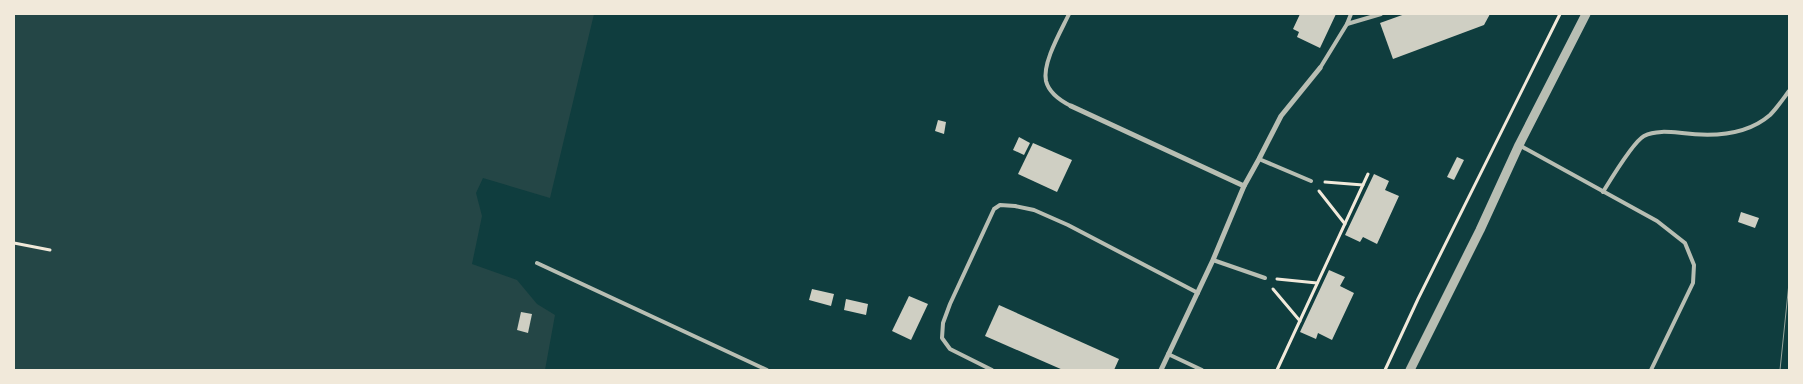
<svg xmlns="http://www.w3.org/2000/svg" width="1803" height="384" font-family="Raleway,sans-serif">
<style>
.green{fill:#244646}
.building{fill:#cfcfc3}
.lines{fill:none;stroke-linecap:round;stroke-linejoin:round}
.path{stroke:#f1e9da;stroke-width:3}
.service{stroke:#b8beb3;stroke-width:4}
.minor{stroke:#b8beb3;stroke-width:5}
.tertiary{stroke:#b8beb3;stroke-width:9}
.tram{stroke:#97a49c;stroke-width:1}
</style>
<rect width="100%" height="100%" fill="#0f3d3e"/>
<!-- green -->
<path class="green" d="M14,14H594L550,198L483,178L476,193L482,216L472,264L517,280L537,304L555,315L545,370H14Z"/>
<!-- building -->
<g class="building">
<path d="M1300,14H1336L1320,48L1297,37L1299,32L1293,29Z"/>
<path d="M1405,14H1490L1484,25L1393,59L1380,23Z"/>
<path d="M938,120L946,122L944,134L935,131Z"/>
<path d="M1019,137L1030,143L1024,155L1013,150Z"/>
<path d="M1033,143L1072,160L1057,192L1018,174Z"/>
<path d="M1457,157L1464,160L1454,180L1447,177Z"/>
<path d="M1374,174L1389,181L1385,190L1399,196L1377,244L1363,237L1360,242L1345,235Z"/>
<path d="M1741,212L1759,218L1755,228L1738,222Z"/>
<path d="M1329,270L1345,277L1340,286L1354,293L1332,340L1318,333L1316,339L1300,332Z"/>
<path d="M812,289L834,294L831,306L809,300Z"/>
<path d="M909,296L928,304L911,340L892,331Z"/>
<path d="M846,299L868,304L866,315L844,310Z"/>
<path d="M999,305L1119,359L1114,370H1063L985,336Z"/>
<path d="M521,312L532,314L528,333L517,330Z"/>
</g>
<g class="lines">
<!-- path -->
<g class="path">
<path d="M1325,182L1363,185"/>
<path d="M1319,191L1345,224"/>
<path d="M14,243L50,250"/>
<path d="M1277,279L1317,283"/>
<path d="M1273,289L1300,321"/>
<path d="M1277,370L1368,174"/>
<path d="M1385,370L1418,299L1560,14"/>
</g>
<!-- service -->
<g class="service">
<path d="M1069,14C1061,31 1042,63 1046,81C1049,93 1061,101 1071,106"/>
<path d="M1351,14L1347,24L1381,14"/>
<path d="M1320,68L1347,24"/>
<path d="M1519,145L1657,221L1685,243L1694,265L1693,283L1651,370"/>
<path d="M1259,159L1311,181"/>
<path d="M1603,192C1611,179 1633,142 1644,136C1655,130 1671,132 1682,133C1713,137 1746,136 1770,115C1777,108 1783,99 1789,91"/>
<path d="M1213,260L1265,278"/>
<path d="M537,263L767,370"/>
<path d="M1168,354L1202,370"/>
<path d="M992,370L950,349L942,338L943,323L950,304L994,209L1000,205L1015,206L1034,210L1068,225L1198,293"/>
</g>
<!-- minor -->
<g class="minor">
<path d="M1071,106L1244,186"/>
<path d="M1161,370L1213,260L1244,186L1259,159L1281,116L1320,68"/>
</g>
<!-- tertiary -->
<path class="tertiary" d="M1410,370L1480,230L1519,145L1586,14"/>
<!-- tram -->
<path class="tram" d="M1780,370L1789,283"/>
</g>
<!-- border -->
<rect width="1803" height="384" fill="none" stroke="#f1e9da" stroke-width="30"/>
</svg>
